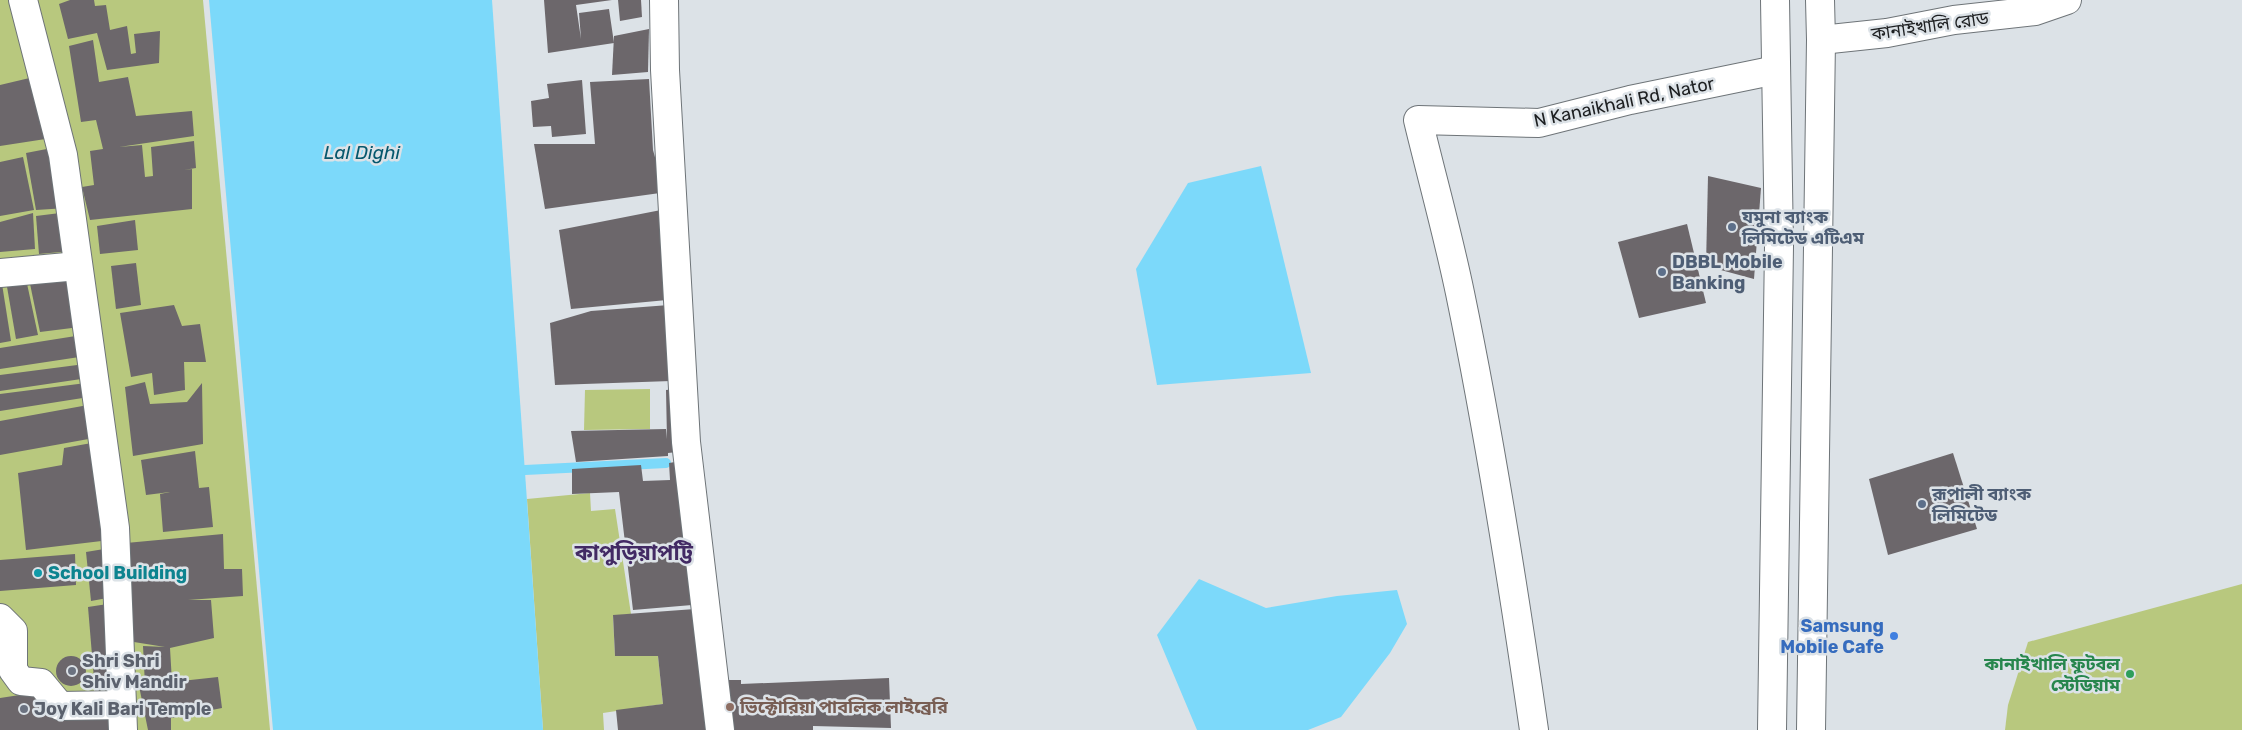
<svg xmlns="http://www.w3.org/2000/svg" width="2242" height="730" font-family="Rubik,'Noto Sans Bengali',sans-serif">
<style>
.green{fill:#b8c87e}
.water{fill:#7cd9fa}
.lines{fill:none;stroke-linecap:round;stroke-linejoin:round}
.stream{stroke:#7cd9fa;stroke-width:10}
.building{fill:#6c676b}
.minor-casing{stroke:#6e7478;stroke-width:30}
.highway-casing{stroke:#6e7478;stroke-width:30}
.minor{stroke:#fff;stroke-width:28}
.highway{stroke:#fff;stroke-width:28}
.service-dot{fill:#5c6f8a;stroke:#dce2e7;stroke-width:2}
.culture-dot{fill:#0f9aa8;stroke:#dce2e7;stroke-width:2}
.shop-dot{fill:#3f7fe0;stroke:#dce2e7;stroke-width:2}
.worship-dot{fill:#6b7280;stroke:#dce2e7;stroke-width:2}
.leisure-dot{fill:#2e9e5b;stroke:#dce2e7;stroke-width:2}
.education-dot{fill:#8d6e63;stroke:#dce2e7;stroke-width:2}
.labels{text-anchor:middle;stroke-width:5;stroke-linejoin:round;paint-order:stroke}
.street-label{font-size:18px;fill:#1d1f21;stroke:#dce2e7}
.service-label{font-size:18px;font-weight:bold;fill:#4e5e75;stroke:#dce2e7;text-anchor:start}
.culture-label{font-size:18px;font-weight:bold;fill:#0d838f;stroke:#dce2e7;text-anchor:start}
.shop-label{font-size:18px;font-weight:bold;fill:#366cbe;stroke:#dce2e7;text-anchor:end}
.worship-label{font-size:18px;font-weight:bold;fill:#5b616d;stroke:#dce2e7;text-anchor:start}
.leisure-label{font-size:18px;font-weight:bold;fill:#27864d;stroke:#dce2e7;text-anchor:end}
.education-label{font-size:18px;font-weight:bold;fill:#785e54;stroke:#dce2e7;text-anchor:start}
.water-label{font-size:19px;font-style:italic;fill:#05576d;stroke:#dce2e7}
.district-label{font-size:22px;font-weight:bold;fill:#422a64;stroke:#dce2e7}
</style>
<rect width="100%" height="100%" fill="#dce2e7"/>
<!-- green -->
<g class="green">
<path d="M0,0H203L270,730H0Z"/>
<path d="M650,389V429L584,430L585,390Z"/>
<path d="M590,493L591,511L615,509L631,614L613,616L615,656H658L663,704L603,713L604,730H543L527,499Z"/>
<path d="M2242,584V730H2005L2008,705L2028,642Z"/>
</g>
<!-- water -->
<g class="water">
<path d="M209,0H492L543,730H273Z"/>
<path d="M1261,166L1311,373L1157,385L1136,269L1188,183Z"/>
<path d="M1199,579L1266,608L1337,596L1397,590L1407,624L1390,653L1341,717L1308,730H1197L1157,635Z"/>
</g>
<g class="lines">
<!-- stream -->
<path class="stream" d="M525,470L666,463"/>
</g>
<!-- building -->
<g class="building">
<path d="M70,0H94L95,6L106,5L110,30L127,26L131,54L136,53L134,34L160,31L159,63L107,70L97,33L68,39L59,4Z"/>
<path d="M544,0H612L576,5L581,39L579,13L609,9L614,43L548,53Z"/>
<path d="M618,0H641L642,17L620,21Z"/>
<path d="M649,29L648,72L612,75L614,36Z"/>
<path d="M93,40L99,82L128,77L136,116L192,111L194,136L119,147L142,145L145,177L153,176L151,147L194,141L196,168L184,170L192,169V209L90,220L82,187L94,185L90,151L103,149L96,120L81,122L69,46Z"/>
<path d="M38,76L52,138L0,146V85Z"/>
<path d="M649,79L653,150L658,168L660,193L545,209L534,144H595L590,82Z"/>
<path d="M582,80L586,134L552,137L551,126L533,127L531,101L549,98L547,84Z"/>
<path d="M57,147L67,208L36,210L26,153Z"/>
<path d="M23,157L34,210L0,216V162Z"/>
<path d="M1708,176L1761,188L1754,279L1706,266Z"/>
<path d="M661,210L667,300L571,309L559,230Z"/>
<path d="M68,212L71,251L39,254L36,216Z"/>
<path d="M33,213L35,249L0,252V222Z"/>
<path d="M135,220L138,250L100,254L97,226Z"/>
<path d="M1687,224L1706,303L1639,318L1618,242Z"/>
<path d="M136,263L141,305L116,309L111,266Z"/>
<path d="M71,275L80,327L40,332L29,279Z"/>
<path d="M26,279L38,335L16,339L6,281Z"/>
<path d="M2,284L11,341L0,343V285Z"/>
<path d="M174,305L182,326L200,324L206,362H184L185,390L154,395L152,373L131,377L120,313Z"/>
<path d="M669,305L671,381L555,385L550,323L591,311Z"/>
<path d="M82,335L86,356L0,369V348Z"/>
<path d="M85,364L88,378L0,391V375Z"/>
<path d="M145,382L150,404L187,402L202,383L203,444L133,456L125,387Z"/>
<path d="M86,383L89,397L0,411V394Z"/>
<path d="M683,388L687,451L668,453V456L576,462L571,431L666,429L667,439L666,390Z"/>
<path d="M88,405L94,438L0,455V421Z"/>
<path d="M97,442L110,540L26,550L18,473L62,465L64,448Z"/>
<path d="M195,451L199,488L209,487L213,527L163,532L160,494L170,492L146,495L141,460Z"/>
<path d="M1953,453L1977,529L1888,555L1869,479Z"/>
<path d="M681,461L692,605L633,610L619,492L572,494V469L641,465L643,481L670,480L669,463Z"/>
<path d="M223,534L224,569H242L243,596L188,600H211L214,638L170,648L172,682L218,677L222,708L171,718V730H148L139,686L145,685L143,646L165,647L134,642L126,543Z"/>
<path d="M110,548L113,597L91,601L86,552Z"/>
<path d="M75,554L76,585L0,591V560Z"/>
<path d="M114,603L118,690L95,691L88,607Z"/>
<path d="M695,609L707,730H618L616,710L663,704L658,656H615L613,615Z"/>
<circle cx="71" cy="671" r="15"/>
<path d="M889,678L891,728L813,726V730H720L714,680H741V684Z"/>
<path d="M33,693L122,705L123,730H0V698Z"/>
</g>
<g class="lines">
<defs>
<g id="minor">
<path d="M23,0L63,155L115,528L123,730"/>
<path d="M664,0L665,70L686,442L720,730"/>
<path d="M1821,40L1887,33L1954,20L2035,11L2067,0"/>
<path d="M0,273L78,266"/>
<path d="M0,618L13,631V670L21,681L41,683L60,706L122,705"/>
<path d="M1534,730C1513,584 1490,438 1460,293C1448,235 1432,178 1418,120L1539,123L1630,100L1776,70"/>
</g>
<g id="highway">
<path d="M1772,730L1779,246L1775,0"/>
<path d="M1811,730L1821,40L1820,0"/>
</g>
</defs>
<!-- minor casing -->
<use href="#minor" class="minor-casing"/>
<!-- highway casing -->
<use href="#highway" class="highway-casing"/>
<!-- minor -->
<use href="#minor" class="minor"/>
<!-- highway -->
<use href="#highway" class="highway"/>
</g>
<!-- markers -->
<g class="service-dot">
<circle cx="1732" cy="227" r="5"/>
<circle cx="1662" cy="272" r="5"/>
<circle cx="1922" cy="504" r="5"/>
</g>
<circle class="culture-dot" cx="38" cy="573" r="5"/>
<circle class="shop-dot" cx="1894" cy="636" r="5"/>
<g class="worship-dot">
<circle cx="72" cy="671" r="5"/>
<circle cx="24" cy="709" r="5"/>
</g>
<circle class="leisure-dot" cx="2130" cy="674" r="5"/>
<circle class="education-dot" cx="730" cy="707" r="5"/>
<g class="labels">
<!-- street labels -->
<g class="street-label">
<text transform="translate(1930 26) rotate(-8)" y="6">কানাইখালি রোড</text>
<text transform="translate(1624 102) rotate(-12)" y="6">N Kanaikhali Rd, Nator</text>
</g>
<!-- service labels -->
<g class="service-label">
<text x="1742" y="223">যমুনা ব্যাংক<tspan x="1742" dy="21">লিমিটেড এটিএম</tspan></text>
<text x="1672" y="268">DBBL Mobile<tspan x="1672" dy="21">Banking</tspan></text>
<text x="1932" y="500">রূপালী ব্যাংক<tspan x="1932" dy="21">লিমিটেড</tspan></text>
</g>
<!-- culture labels -->
<g class="culture-label">
<text x="48" y="579">School Building</text>
</g>
<!-- shop labels -->
<g class="shop-label">
<text x="1884" y="632">Samsung<tspan x="1884" dy="21">Mobile Cafe</tspan></text>
</g>
<!-- worship labels -->
<g class="worship-label">
<text x="82" y="667">Shri Shri<tspan x="82" dy="21">Shiv Mandir</tspan></text>
<text x="34" y="715">Joy Kali Bari Temple</text>
</g>
<!-- leisure labels -->
<g class="leisure-label">
<text x="2120" y="670">কানাইখালি ফুটবল<tspan x="2120" dy="21">স্টেডিয়াম</tspan></text>
</g>
<!-- education labels -->
<g class="education-label">
<text x="740" y="713">ভিক্টোরিয়া পাবলিক লাইব্রেরি</text>
</g>
<!-- water labels -->
<g class="water-label">
<text x="362" y="159">Lal Dighi</text>
</g>
<!-- district labels -->
<g class="district-label">
<text x="634" y="560">কাপুড়িয়াপট্টি</text>
</g>
</g>
</svg>
